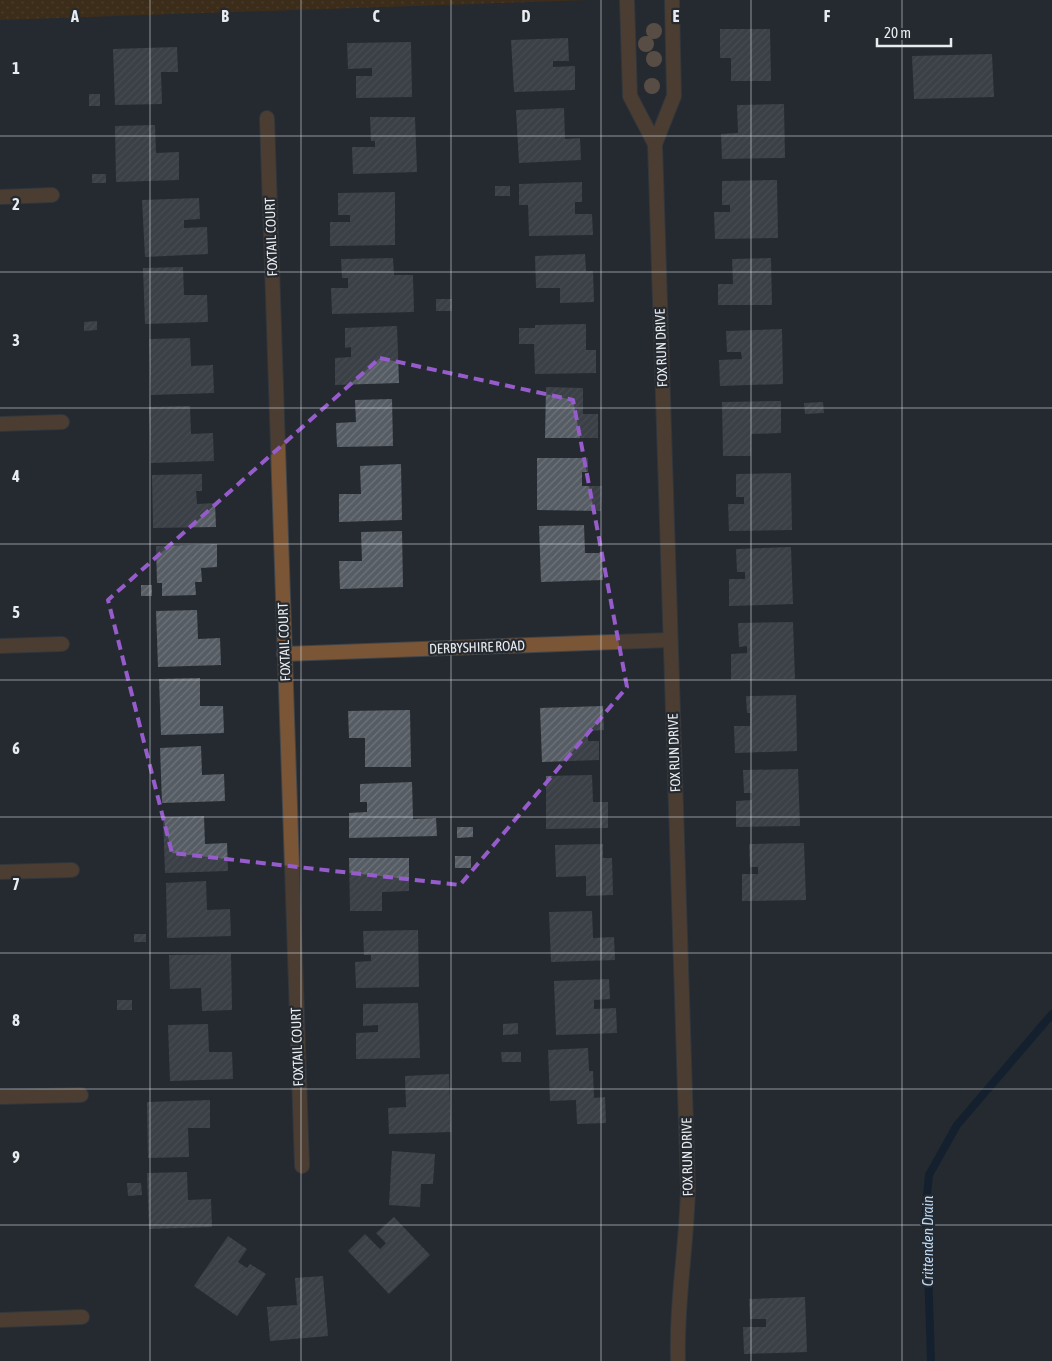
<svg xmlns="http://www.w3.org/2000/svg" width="1052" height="1361" font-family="'Asap Condensed',sans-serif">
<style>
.grass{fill:url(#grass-dots)}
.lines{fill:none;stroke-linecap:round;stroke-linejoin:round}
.stream{stroke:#00162c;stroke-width:8}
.building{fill:url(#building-hatch)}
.minor-casing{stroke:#40454b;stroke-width:16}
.minor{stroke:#7b5636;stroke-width:14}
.tree{fill:#987960}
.marked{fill:none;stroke:#965ccb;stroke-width:4;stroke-dasharray:10 6;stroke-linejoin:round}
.grid{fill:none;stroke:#e8ecf0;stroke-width:1;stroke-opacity:0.55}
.labels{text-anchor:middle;stroke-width:4.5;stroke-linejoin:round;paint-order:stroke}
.street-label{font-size:14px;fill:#e8ecf0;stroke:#252a30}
.water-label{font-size:15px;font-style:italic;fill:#bcd7f2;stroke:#252a30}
.grid-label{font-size:16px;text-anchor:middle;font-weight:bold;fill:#e8ecf0;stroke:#252a30;stroke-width:4.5;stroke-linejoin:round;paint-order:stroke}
</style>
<defs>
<pattern id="grass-dots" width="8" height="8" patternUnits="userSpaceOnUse" patternTransform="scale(1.25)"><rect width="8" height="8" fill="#5a3000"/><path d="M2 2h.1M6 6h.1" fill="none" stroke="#724e26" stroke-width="1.8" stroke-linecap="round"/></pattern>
<pattern id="building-hatch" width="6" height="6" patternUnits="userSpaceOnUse" patternTransform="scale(1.25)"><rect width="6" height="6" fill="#565c63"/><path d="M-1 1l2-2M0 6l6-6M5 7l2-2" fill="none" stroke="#6e747a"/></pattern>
</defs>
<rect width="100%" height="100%" fill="#252a30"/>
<!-- grass -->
<path class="grass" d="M0,0H589L0,20Z"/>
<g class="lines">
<!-- stream -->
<path class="stream" d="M931,1361L926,1205L929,1175L957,1125L1052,1014"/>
</g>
<!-- building -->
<g class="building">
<path d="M720,29H770L771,81H731V58H720Z"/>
<path d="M568,38L569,61H553V67L575,66V90L514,92L511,40Z"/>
<path d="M411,42L412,97L356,98V76H372V68L348,69L347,43Z"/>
<path d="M177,47L178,72H161L162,104L115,105L113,49Z"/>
<path d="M992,54L994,97L914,99L912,56Z"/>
<rect x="89" y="94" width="11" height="12"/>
<path d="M784,104L785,158L722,159L721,134L738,133L737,105Z"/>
<path d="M564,108L565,139L580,138L581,160L519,163L516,110Z"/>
<path d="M370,117H415L417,172L353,174L352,147H375V141H371Z"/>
<path d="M155,125L156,153L179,152V180L116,182L115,126Z"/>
<rect x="92" y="174" width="14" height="9"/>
<path d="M777,180L778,238L715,239L714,212H730V205H722V181Z"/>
<path d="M582,182V202H575V214H592L593,235L529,236L528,205H519V184Z"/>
<rect x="495" y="186" width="15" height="10"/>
<path d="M395,192V245L330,246V222H350V215H338V193Z"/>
<path d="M199,198L200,219L184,220V228L207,227L208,254L145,257L142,200Z"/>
<path d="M585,254L586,271H593L594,302L560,303V288H536L535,256Z"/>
<path d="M393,258L394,275H413L414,312L332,314L331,288H348V278H342L341,259Z"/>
<path d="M771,258L772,305H718V284H733L732,259Z"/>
<path d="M183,267L184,295H207L208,322L145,324L143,268Z"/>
<rect x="436" y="299" width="16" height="12"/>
<path d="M97,321V330L84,331V322Z"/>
<path d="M586,324V350H596V373L535,374L534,344H519V328H535V325Z"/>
<path d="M397,326L399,383L335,385V358L351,357V347L345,348V328Z"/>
<path d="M782,329L783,384L720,386L719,360L742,359L741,352H727L726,331Z"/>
<path d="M190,338L191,366L213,365L214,393L151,395L149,339Z"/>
<path d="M546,387L583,388V414H598V438H545Z"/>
<path d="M392,399L393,446L337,447L336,423L356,422L355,400Z"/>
<path d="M781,401V433L751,434V456H723L722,402Z"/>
<path d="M823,402L824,413L805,414L804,403Z"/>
<path d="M190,406L191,434L213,433L214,461L151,463L149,407Z"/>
<path d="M537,458H588V472H582V486H602L601,511L537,510Z"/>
<path d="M401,464L402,520L339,522V494H361L360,466Z"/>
<path d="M791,473L792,530L729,531L728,504H744V497H736V474Z"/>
<path d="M202,474V491H196L197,504L215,503L216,527L153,528L152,475Z"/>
<path d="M584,525L585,553H602L603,580L541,582L539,526Z"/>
<path d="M402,531L403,587L340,589L339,561H362L361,532Z"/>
<path d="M217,544V567L201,568L202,582H195L196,595L162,596V583H157L156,546Z"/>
<path d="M791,547L793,604L729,606V579H745V572H737L736,549Z"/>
<rect x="141" y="585" width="11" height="11"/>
<path d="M197,610L198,639L220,638L221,665L158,667L156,611Z"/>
<path d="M793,622L795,679L731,680V654L747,653V646L739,647L738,623Z"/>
<path d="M200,678V706H223L224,733L161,735L159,679Z"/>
<path d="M796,695L797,751L735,753L734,726H750V713H747L746,696Z"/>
<path d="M603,706L604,730L588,731V741H599V760L542,762L540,708Z"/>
<path d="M410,710L411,767H365V738H349L348,711Z"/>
<path d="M201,746L202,775L224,774L225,801L162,803L160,748Z"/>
<path d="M798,769L800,826L736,827V801L752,800V793H744L743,770Z"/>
<path d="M592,775L593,802H608V828L546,829V776Z"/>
<path d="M412,782L413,819L436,818L437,836L349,838V813L367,812V802H360V784Z"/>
<path d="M204,816L205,844L227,843L228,871L165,873L163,817Z"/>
<path d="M457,827H473V837L457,838Z"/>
<path d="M804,843L806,900L742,901V874H758V867H750L749,844Z"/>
<path d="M603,844V858H612L613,895L586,896V876L556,877L555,845Z"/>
<rect x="455" y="856" width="16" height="12"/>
<path d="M349,858H409V891L382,892V911H350Z"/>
<path d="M206,881L207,910L230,909L231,936L167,938L166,883Z"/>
<path d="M592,911L593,938L614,937L615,960L551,962L549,912Z"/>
<path d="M418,930L419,987L356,988L355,962L371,961V955H364L363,931Z"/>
<rect x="134" y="934" width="12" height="8"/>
<path d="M231,954L232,1010L202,1011L201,988L170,989L169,955Z"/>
<path d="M609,979L610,999L594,1000V1009L616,1008L617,1033L556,1035L554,981Z"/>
<rect x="117" y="1000" width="15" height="10"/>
<path d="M418,1003L420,1058L356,1059V1033L378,1032V1025L363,1026V1004Z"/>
<path d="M518,1023V1034L503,1035V1024Z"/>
<path d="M208,1024L209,1052H232L233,1079L170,1081L168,1025Z"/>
<path d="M588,1048L589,1071H593L594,1098L605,1097L606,1123L577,1124L576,1100L550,1101L548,1050Z"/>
<path d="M501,1052H521V1062H502Z"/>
<path d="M449,1074L451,1132L389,1134L388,1108L406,1107L405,1076Z"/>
<path d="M210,1100V1128H188L189,1157L148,1158L147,1102Z"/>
<path d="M392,1151L435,1154L433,1184H421L420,1207L389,1205Z"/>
<path d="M187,1172L188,1200L211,1199L212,1227L149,1229L147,1173Z"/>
<path d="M127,1183H141L142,1195L128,1196Z"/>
<path d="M394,1217L430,1255L389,1294L348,1251L365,1234L380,1249L386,1243L376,1233Z"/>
<path d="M228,1236L247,1249L238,1262L247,1268L250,1264L266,1274L237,1316L194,1286Z"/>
<path d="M323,1276L328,1336L270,1341L267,1307L297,1305L295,1278Z"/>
<path d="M805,1297L807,1352L744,1354L743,1327H766V1319H750L749,1299Z"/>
</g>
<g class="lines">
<defs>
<g id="minor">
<path d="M627,0L630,96L655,144"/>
<path d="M672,0L674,96L655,144L688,1187C687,1245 676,1303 678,1361"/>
<path d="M267,118L302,1166"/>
<path d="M0,197L52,195"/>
<path d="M0,424L62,422"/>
<path d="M0,646L62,644"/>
<path d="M284,654L670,640"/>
<path d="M0,872L72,870"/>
<path d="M0,1097L81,1095"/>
<path d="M0,1320L82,1317"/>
</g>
</defs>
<!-- minor casing -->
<use href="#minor" class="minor-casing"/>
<!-- minor -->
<use href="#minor" class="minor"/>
</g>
<!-- trees -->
<g class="tree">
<circle cx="654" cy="31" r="8"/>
<circle cx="646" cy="44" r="8"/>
<circle cx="654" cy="59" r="8"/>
<circle cx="652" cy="86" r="8"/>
</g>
<!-- marked area -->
<path d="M0 0H1052V1361H0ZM380,358L573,400L627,687L460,885L172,853L108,600Z" fill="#252a30" fill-opacity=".55" fill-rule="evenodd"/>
<path class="marked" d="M380,358L573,400L627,687L460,885L172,853L108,600Z"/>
<!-- grid -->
<path class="grid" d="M150,0V1361M301,0V1361M451,0V1361M601,0V1361M751,0V1361M902,0V1361M0,136H1052M0,272H1052M0,408H1052M0,544H1052M0,680H1052M0,817H1052M0,953H1052M0,1089H1052M0,1225H1052"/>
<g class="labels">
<!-- street labels -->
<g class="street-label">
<text transform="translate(271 237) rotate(-92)" y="5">FOXTAIL COURT</text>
<text transform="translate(661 348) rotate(-92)" y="5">FOX RUN DRIVE</text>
<text transform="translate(284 642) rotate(-92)" y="5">FOXTAIL COURT</text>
<text transform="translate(477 647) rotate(-2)" y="5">DERBYSHIRE ROAD</text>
<text transform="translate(674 753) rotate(-92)" y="5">FOX RUN DRIVE</text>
<text transform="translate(297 1047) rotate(-92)" y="5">FOXTAIL COURT</text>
<text transform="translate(687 1157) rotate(-91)" y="5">FOX RUN DRIVE</text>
</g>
<!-- water labels -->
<g class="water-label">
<text transform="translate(928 1241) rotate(-90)" y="5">Crittenden Drain</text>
</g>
</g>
<g class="grid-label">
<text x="75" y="22">A</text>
<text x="225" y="22">B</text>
<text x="376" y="22">C</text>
<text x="526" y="22">D</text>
<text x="676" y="22">E</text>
<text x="827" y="22">F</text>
<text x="16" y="74">1</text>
<text x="16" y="210">2</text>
<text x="16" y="346">3</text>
<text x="16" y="482">4</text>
<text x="16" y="618">5</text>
<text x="16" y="754">6</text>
<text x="16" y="890">7</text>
<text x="16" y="1026">8</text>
<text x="16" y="1163">9</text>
</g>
<!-- scale -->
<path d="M877 38v8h74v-8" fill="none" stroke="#e8ecf0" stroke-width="2.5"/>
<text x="884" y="38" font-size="15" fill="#e8ecf0" stroke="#252a30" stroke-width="4" paint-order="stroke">20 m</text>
</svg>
